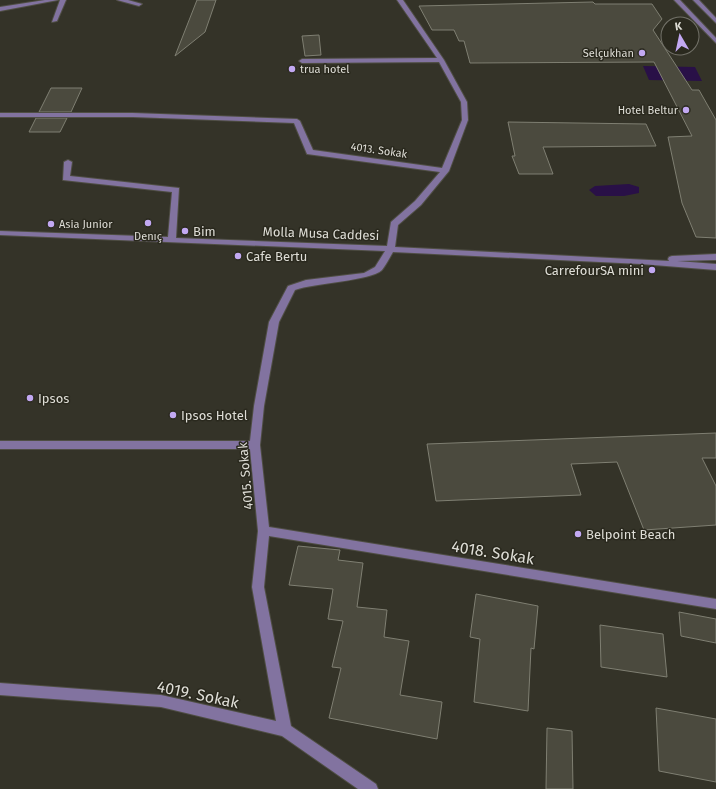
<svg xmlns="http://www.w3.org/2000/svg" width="716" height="789" font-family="'Fira Sans',sans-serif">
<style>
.water{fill:#291047}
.building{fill:#4b4a3e;stroke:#7f7f72}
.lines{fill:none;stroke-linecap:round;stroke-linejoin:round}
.minor-casing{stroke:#4f4e44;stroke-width:2}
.minor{fill:#8273a0;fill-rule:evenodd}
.poi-dot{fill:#c2a8f2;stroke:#2a291e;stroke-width:1.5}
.labels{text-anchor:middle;stroke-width:3;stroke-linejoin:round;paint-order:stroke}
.far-poi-label{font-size:11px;fill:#deddd6;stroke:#2a291e;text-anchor:end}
.far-street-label{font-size:11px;fill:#deddd6;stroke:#2a291e}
.poi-label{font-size:13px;fill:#deddd6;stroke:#2a291e;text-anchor:start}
.street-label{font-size:13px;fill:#deddd6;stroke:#2a291e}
.near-street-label{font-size:16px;fill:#deddd6;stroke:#2a291e}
</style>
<rect width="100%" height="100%" fill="#343328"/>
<!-- water -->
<g class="water">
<path d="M643,66L695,67L702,81L649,80Z"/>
<path d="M629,184L639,187V193L624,196H596L589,190L595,186Z"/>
</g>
<!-- building -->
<g class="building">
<path d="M197,0H216L205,32L175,56Z"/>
<path d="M593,2L595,4H652L662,19L653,30L692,90H699L716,120V238L696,237L682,203L668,137L692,136L654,62L470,63L464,41H459L454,30H432L419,6Z"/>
<path d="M319,35L321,55L305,56L302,36Z"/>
<path d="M51,88H82L71,112H39Z"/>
<path d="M36,118H67L60,132H29Z"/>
<path d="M508,122L646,124L656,146L543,147L553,174H519L512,156H515Z"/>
<path d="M716,433V458H702L716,486V525L644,530L617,462L571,464L581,495L436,501L427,444Z"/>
<path d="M298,546L340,550L338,560L363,563L357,607L387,610L384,637L409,641L400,695L442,702L437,739L329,718L341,668L332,667L343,621L328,619L333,589L289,585Z"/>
<path d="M476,594L538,606L534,649L531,648L528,711L474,702L480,639L470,637Z"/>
<path d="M679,612L716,619V643L681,636Z"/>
<path d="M600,625L663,634L667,677L601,667Z"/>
<path d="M656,708L716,719V782L659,771Z"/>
<path d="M547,728L572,731L573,789H546Z"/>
</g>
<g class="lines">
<defs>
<g id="minor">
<path d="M45,0H58L0,11V7Z"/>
<path d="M60,0H66L57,21L52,22Z"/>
<path d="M117,0H128L142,4L139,6Z"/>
<path d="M397,0H403L444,60L467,102L468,120L449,171L421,205L398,225L395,247L669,261L668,259L669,257L672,256L716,254V260L677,261L716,264V270L641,264L393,252C390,257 386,265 382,270C371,281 314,283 295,290L279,322L264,406L260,445L269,527L716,599V609L269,536L264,587L291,726L376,784L378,789H358L282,736L161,707L0,695V683L161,695L276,721L252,587L258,531L250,449H0V441H250L254,406L269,322L288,286L306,280L364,273L375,267L385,251L0,235V231L168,237L172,192L63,180L64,162L68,160L72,162L70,176L179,188L176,238L387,246L391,222L415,201L440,172L307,154L294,123L133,117H0V113H133L297,119L300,121L313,150L442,168L462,120L461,102L439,62L302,63L299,61L302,59L437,58Z"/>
<path d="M674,0H680L716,38V43Z"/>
<path d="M693,0H699L716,18V23Z"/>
</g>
</defs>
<!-- minor casing -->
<use href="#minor" class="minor-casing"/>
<!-- minor -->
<use href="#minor" class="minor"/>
</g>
<!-- markers -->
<g class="poi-dot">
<circle cx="642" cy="53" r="4"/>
<circle cx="292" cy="69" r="4"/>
<circle cx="686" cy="110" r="4"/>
<circle cx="148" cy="223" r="4"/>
<circle cx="51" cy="224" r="4"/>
<circle cx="185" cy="231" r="4"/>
<circle cx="238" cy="256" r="4"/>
<circle cx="652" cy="270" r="4"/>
<circle cx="30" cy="398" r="4"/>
<circle cx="173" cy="415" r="4"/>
<circle cx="578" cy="534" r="4"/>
</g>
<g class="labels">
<!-- far-poi labels -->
<g class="far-poi-label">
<text x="634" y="57">Selçukhan</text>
<text x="300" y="73" text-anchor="start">trua hotel</text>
<text x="678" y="114">Hotel Beltur</text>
<text x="59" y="228" text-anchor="start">Asia Junior</text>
<text x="148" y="240" text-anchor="middle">Denıç</text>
</g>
<!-- far-street labels -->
<g class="far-street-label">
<text transform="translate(379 150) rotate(8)" y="4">4013. Sokak</text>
</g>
<!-- poi labels -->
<g class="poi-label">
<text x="193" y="236">Bim</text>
<text x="246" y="261">Cafe Bertu</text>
<text x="644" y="275" text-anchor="end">CarrefourSA mini</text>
<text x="38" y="403">Ipsos</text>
<text x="181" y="420">Ipsos Hotel</text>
<text x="586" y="539">Belpoint Beach</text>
</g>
<!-- street labels -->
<g class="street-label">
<text transform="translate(321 233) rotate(2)" y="5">Molla Musa Caddesi</text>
<text transform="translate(245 476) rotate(-95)" y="5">4015. Sokak</text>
</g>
<!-- near-street labels -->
<g class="near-street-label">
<text transform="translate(493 552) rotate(9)" y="6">4018. Sokak</text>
<text transform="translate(198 694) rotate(12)" y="6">4019. Sokak</text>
</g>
</g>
<!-- north arrow -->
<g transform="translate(680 36) rotate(351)"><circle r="19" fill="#2a291e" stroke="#727168"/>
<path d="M0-3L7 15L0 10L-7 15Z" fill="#c2a8f2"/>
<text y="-6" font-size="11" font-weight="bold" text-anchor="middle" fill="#deddd6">K</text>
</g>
</svg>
